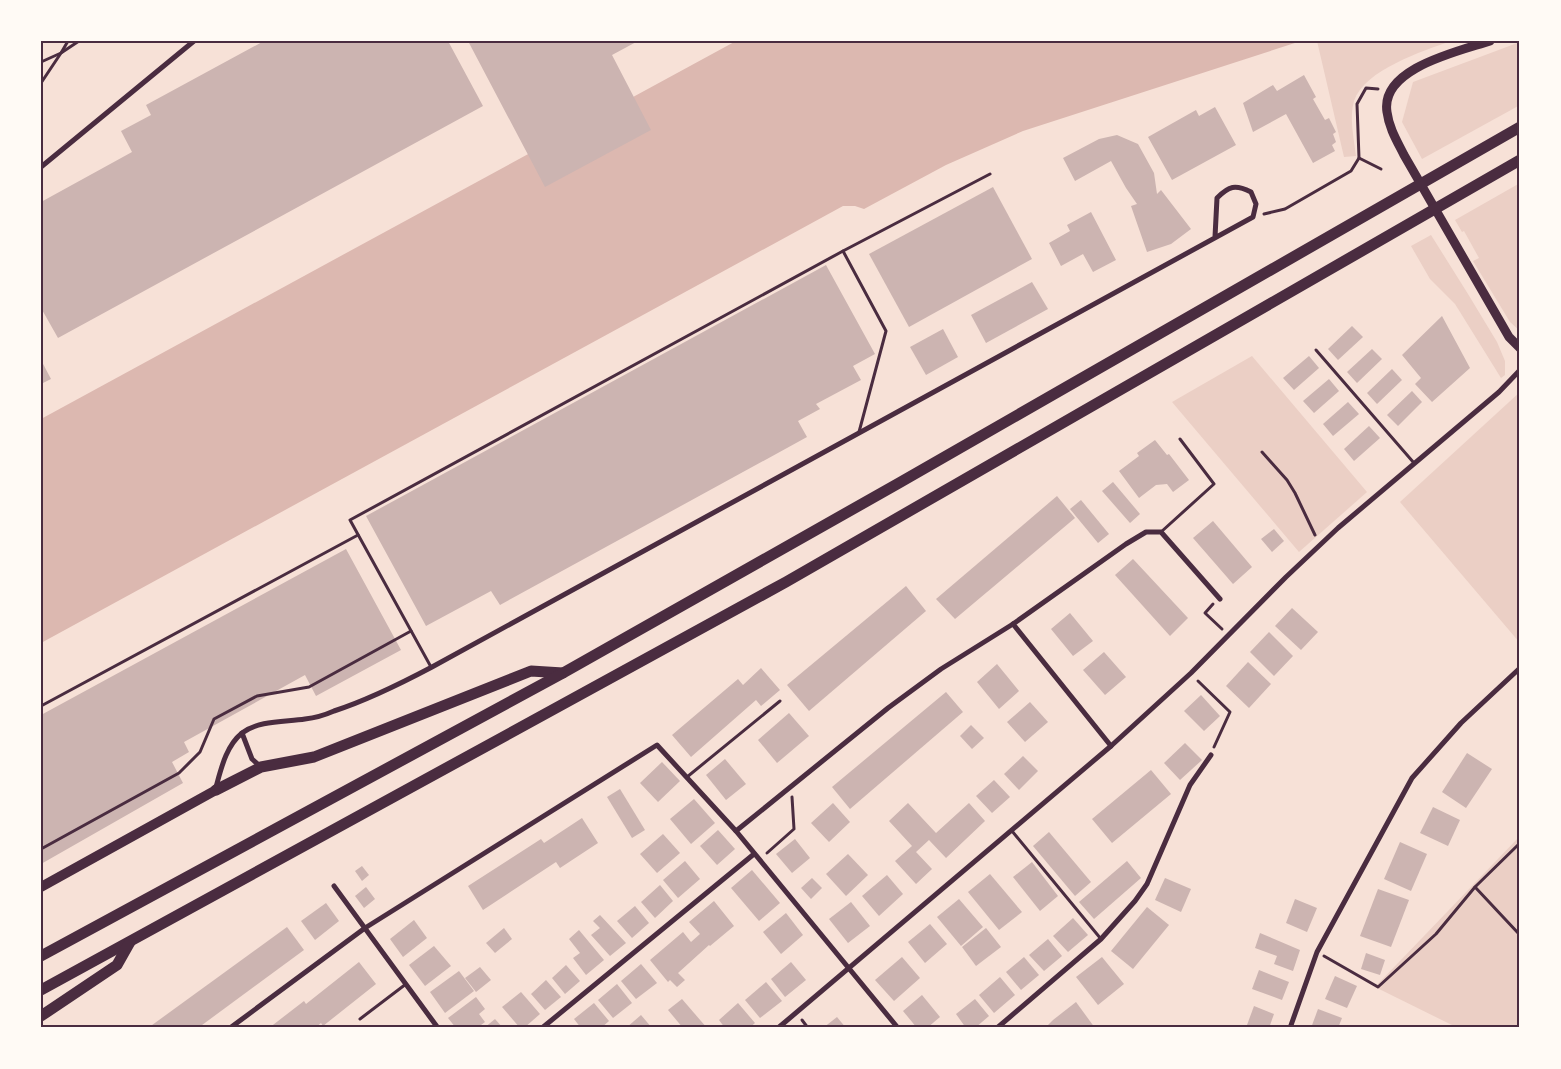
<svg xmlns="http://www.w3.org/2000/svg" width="1561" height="1069" font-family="'IBM Plex Serif',serif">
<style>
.green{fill:#ebcfc5}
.water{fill:#dcb8b0}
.building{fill:#ccb4b1}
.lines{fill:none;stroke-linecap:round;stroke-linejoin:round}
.path{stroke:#4a2c40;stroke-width:3}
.service{stroke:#4a2c40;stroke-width:3}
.minor{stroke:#4a2c40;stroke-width:5}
.tertiary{stroke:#4a2c40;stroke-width:9}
.secondary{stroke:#4a2c40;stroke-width:10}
.trunk{stroke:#4a2c40;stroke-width:11}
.neatline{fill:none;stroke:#4a2c40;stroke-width:2}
</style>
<rect width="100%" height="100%" fill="#f7e1d7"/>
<!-- green -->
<g class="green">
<path d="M1317,41H1451C1423,51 1364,70 1354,101C1349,117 1354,139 1356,156L1344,157Z"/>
<path d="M1520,42V105L1422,159L1402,122L1413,82Z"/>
<path d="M1520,183V331L1510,322L1473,261L1479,258L1464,231L1462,232L1455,220Z"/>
<path d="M1431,235L1468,294L1497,342L1505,361V375L1501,378L1460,312L1455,304L1430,279L1411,246Z"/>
<path d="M1252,356L1367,492L1299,552L1172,402Z"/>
<path d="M1520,392V643L1400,502Z"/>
<path d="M1520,836V1028H1458L1375,987Z"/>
</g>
<!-- water -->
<path class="water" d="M736,41H1301L1023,131L946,165L864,209L855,206H843L41,643V419Z"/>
<!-- building -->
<g class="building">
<path d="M264,41H448L483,106L58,338L41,308V202L132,152L121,131L151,115L146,105Z"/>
<path d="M468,41H638L612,55L651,130L545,187Z"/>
<path d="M1304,75L1316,97L1313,99L1325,120L1329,118L1336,132L1333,134L1336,142L1332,145L1335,151L1313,163L1286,114L1253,132L1243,103L1273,85L1277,91Z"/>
<path d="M1215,107L1236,145L1172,180L1148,137L1196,110L1199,116Z"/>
<path d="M1117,135L1138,144L1154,173L1157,194L1161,190L1191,229L1171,244L1147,252L1131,206L1137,204L1126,188L1111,161L1075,181L1063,158L1099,139Z"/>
<path d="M993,187L1032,259L909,327L869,254Z"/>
<path d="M1091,212L1116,260L1093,272L1083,254L1061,266L1049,243L1070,231L1067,225Z"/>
<path d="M826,265L875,354L853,366L861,380L816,404L820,409L798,421L807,437L500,605L491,591L426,626L366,516Z"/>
<path d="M1032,282L1048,309L986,343L971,315Z"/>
<path d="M1442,316L1470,368L1432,402L1415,384L1421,378L1402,355Z"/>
<path d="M1352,326L1363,337L1338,360L1328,349Z"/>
<path d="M943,329L958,357L926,375L910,347Z"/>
<path d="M1372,349L1382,359L1357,383L1347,372Z"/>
<path d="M1309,356L1319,368L1294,390L1283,378Z"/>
<path d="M41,360L51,379L41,384Z"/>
<path d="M1392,369L1402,380L1377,404L1367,393Z"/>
<path d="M1329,379L1339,391L1314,413L1303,401Z"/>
<path d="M1412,391L1422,402L1398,426L1387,415Z"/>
<path d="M1348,402L1359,414L1333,436L1323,424Z"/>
<path d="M1369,426L1380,438L1354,461L1344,449Z"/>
<path d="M1155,440L1167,455L1169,454L1189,480L1173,492L1167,484L1156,485L1139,498L1119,471L1139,456L1137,453Z"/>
<path d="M1113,482L1140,514L1130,523L1102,491Z"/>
<path d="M1057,496L1075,518L955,619L936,599Z"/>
<path d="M1081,500L1109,534L1098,543L1070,509Z"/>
<path d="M1213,521L1252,567L1233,584L1193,538Z"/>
<path d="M1274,529L1284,541L1272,552L1261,539Z"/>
<path d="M346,549L401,650L316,696L305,675L184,742L189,752L172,762L183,783L41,864V715Z"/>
<path d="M1133,559L1188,618L1170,636L1115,575Z"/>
<path d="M906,586L926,611L809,711L787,685Z"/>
<path d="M1292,608L1318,632L1301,650L1275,626Z"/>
<path d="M1070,613L1093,641L1073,656L1051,629Z"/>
<path d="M1269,632L1293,656L1274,676L1250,652Z"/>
<path d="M1104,652L1126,677L1105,695L1083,670Z"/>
<path d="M1248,662L1271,684L1249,708L1226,686Z"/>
<path d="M997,664L1019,691L999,709L977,682Z"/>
<path d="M761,668L780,690L761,706L756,700L691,757L672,735L738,679L743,685Z"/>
<path d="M946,692L963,712L850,809L832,787Z"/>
<path d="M1201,695L1220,716L1204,731L1184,711Z"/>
<path d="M1030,702L1048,722L1025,742L1007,722Z"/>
<path d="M789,713L809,736L777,763L758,740Z"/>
<path d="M971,725L984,738L972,749L960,736Z"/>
<path d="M1185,743L1202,760L1180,780L1164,763Z"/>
<path d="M1467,753L1492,769L1466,808L1442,792Z"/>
<path d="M1023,756L1038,771L1019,790L1004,774Z"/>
<path d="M725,759L746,784L726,800L706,775Z"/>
<path d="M662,762L680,781L658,802L640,783Z"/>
<path d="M1151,770L1171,794L1112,843L1092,819Z"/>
<path d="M994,780L1010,797L992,813L976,796Z"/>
<path d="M620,789L645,830L632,838L607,797Z"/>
<path d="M694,799L715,823L691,844L670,819Z"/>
<path d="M833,803L850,822L829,842L811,823Z"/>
<path d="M908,803L936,833L969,803L985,821L946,858L929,840L916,852L932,869L916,884L895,861L912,846L889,821Z"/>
<path d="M1433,807L1460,820L1448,846L1420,833Z"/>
<path d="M582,818L598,843L560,868L556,862L483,910L468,886L541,839L544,843Z"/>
<path d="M718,830L735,849L717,865L700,846Z"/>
<path d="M1049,832L1091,882L1075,896L1033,846Z"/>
<path d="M663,834L680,853L657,873L640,854Z"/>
<path d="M795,839L810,858L792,873L776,854Z"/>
<path d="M1400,842L1427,854L1411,891L1384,879Z"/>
<path d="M848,854L868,875L846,896L826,874Z"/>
<path d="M685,861L700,879L678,898L663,880Z"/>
<path d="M1127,861L1141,878L1094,919L1079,902Z"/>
<path d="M1032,862L1058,896L1040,911L1013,877Z"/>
<path d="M362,866L369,875L362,881L355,871Z"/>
<path d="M752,870L780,903L759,921L731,888Z"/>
<path d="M990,874L1022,912L999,930L968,892Z"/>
<path d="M887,875L903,894L879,916L862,896Z"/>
<path d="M812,878L822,888L811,899L801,888Z"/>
<path d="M1165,878L1191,889L1181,912L1155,900Z"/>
<path d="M660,885L673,901L655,918L641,902Z"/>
<path d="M366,887L375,899L364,908L355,896Z"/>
<path d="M1378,889L1409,900L1391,947L1360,936Z"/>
<path d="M959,899L983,927L961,946L937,917Z"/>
<path d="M1295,899L1317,908L1307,932L1286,923Z"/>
<path d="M714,901L734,926L710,946L709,945L678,973L685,980L677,987L670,980L668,982L650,960L683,932L691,942L700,934L689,922Z"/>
<path d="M851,902L870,926L848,943L829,919Z"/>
<path d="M326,903L339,921L315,940L301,921Z"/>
<path d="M635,906L649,923L632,938L617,921Z"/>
<path d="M1147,907L1169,925L1133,969L1111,951Z"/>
<path d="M786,913L803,935L781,954L763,932Z"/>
<path d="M600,915L626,943L610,956L591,935L600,928L593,921Z"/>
<path d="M1073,918L1088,935L1068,952L1053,936Z"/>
<path d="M414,920L427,938L403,957L390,939Z"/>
<path d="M930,924L947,944L925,963L908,942Z"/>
<path d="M287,927L304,950L198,1028H148Z"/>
<path d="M504,928L512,939L495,953L486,943Z"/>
<path d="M986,928L1001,947L976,966L962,947Z"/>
<path d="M579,930L604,960L586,975L573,958L580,953L569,939Z"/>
<path d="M1260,933L1300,950L1293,971L1274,964L1277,956L1255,948Z"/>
<path d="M1048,939L1062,956L1044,971L1029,955Z"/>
<path d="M434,946L451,966L425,986L409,965Z"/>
<path d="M1366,953L1385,960L1380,975L1361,969Z"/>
<path d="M902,957L920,978L894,1001L875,980Z"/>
<path d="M1024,957L1039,975L1021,990L1006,972Z"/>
<path d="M1102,957L1124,984L1098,1005L1076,977Z"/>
<path d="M359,962L376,984L323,1026L321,1023L315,1028H269L304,1001L306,1004Z"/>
<path d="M791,962L806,980L785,997L771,979Z"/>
<path d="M641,964L657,983L636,999L621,981Z"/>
<path d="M566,965L580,981L565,994L552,978Z"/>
<path d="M480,967L491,980L476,992L465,978Z"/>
<path d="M1259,970L1289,982L1282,1000L1252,989Z"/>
<path d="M459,971L474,991L445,1013L430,992Z"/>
<path d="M1335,976L1357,986L1347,1008L1325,999Z"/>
<path d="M1000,977L1015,995L994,1013L979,995Z"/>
<path d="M546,980L561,997L545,1010L531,994Z"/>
<path d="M766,982L782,1001L760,1018L745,1000Z"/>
<path d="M617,984L632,1003L613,1018L598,1000Z"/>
<path d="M521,992L540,1014L524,1028H520L502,1007Z"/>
<path d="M922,995L940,1017L927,1028H917L903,1011Z"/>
<path d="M476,997L485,1009L479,1014L485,1022L477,1028H456L448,1018Z"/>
<path d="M682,999L707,1028H683L668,1010Z"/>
<path d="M975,999L989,1016L975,1028H966L956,1014Z"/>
<path d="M1076,1002L1095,1028H1045L1053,1020Z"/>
<path d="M594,1003L609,1021L601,1028H581L574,1019Z"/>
<path d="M738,1003L755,1023L749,1028H725L719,1020Z"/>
<path d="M1254,1006L1274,1014L1269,1028H1256L1247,1025Z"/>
<path d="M1318,1009L1342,1018L1338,1028H1311Z"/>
<path d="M641,1015L652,1028H626Z"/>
<path d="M837,1017L846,1028H823Z"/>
<path d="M495,1019L503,1028H484Z"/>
</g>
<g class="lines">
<!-- path -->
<g class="path">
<path d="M1359,158L1381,169"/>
<path d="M1264,214L1285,209L1351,171L1359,158L1357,104L1366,88L1378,89"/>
<path d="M1262,452L1287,480L1295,493L1315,535"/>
<path d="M1213,604L1205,613L1222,629"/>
<path d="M1198,681L1230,712L1214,747"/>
<path d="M767,853L794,829L792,797"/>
<path d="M1475,887L1519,934"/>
<path d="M1324,956L1378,987L1436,934L1475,887L1520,843"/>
<path d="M802,1020L808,1028"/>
</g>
<!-- service -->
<g class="service">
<path d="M41,62L61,53L68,41"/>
<path d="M41,83L61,53L79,41"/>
<path d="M843,251L886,331L859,432"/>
<path d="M1316,350L1414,463"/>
<path d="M1161,532L1214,484L1180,439"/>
<path d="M431,667L350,520L843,251L990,174"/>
<path d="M41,706L358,535"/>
<path d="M687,777L780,701"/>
<path d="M1012,831L1101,939"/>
<path d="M41,849L179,773L200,752L214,719L257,696L309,687L411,631"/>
<path d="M360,1019L406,984"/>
</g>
<!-- minor -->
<g class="minor">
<path d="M41,167L194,41"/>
<path d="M1013,624L1111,746"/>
<path d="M242,733L252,759L261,767"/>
<path d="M216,787C221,769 226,746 242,733C259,720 285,722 305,719C314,718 325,715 334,711C368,700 400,684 432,667L1253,217L1256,204L1251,192C1235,184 1229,186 1217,198L1215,237"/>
<path d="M736,831L888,708L941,669L1013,624L1126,544L1146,532H1161L1220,599"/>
<path d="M334,886L438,1028"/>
<path d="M230,1028L365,928L657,745L736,831L898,1028"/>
<path d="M542,1028L754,854"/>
<path d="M778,1028L1111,746L1191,673L1286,577L1338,528L1499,392L1520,370"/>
<path d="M997,1028L1101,939L1135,901L1147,884L1190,785L1211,755"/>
<path d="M1290,1028L1317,952L1412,778L1461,723L1520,668"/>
</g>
<!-- tertiary -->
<path class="tertiary" d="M1490,41C1460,51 1380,68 1387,112C1389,128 1397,141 1404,155L1509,337L1520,348"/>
<!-- secondary -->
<path class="secondary" d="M41,887L216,790"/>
<!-- trunk -->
<g class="trunk">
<path d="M216,790L261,767L314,757L531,671L563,673"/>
<path d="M41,956L563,673L899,483L1520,127"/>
<path d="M41,990L786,582L1520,160"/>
<path d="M41,1016L117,965L130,942"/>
</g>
</g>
<!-- border -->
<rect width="1561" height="1069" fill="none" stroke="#fffaf5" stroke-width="85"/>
<rect x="42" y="42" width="1476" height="984" class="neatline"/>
</svg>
